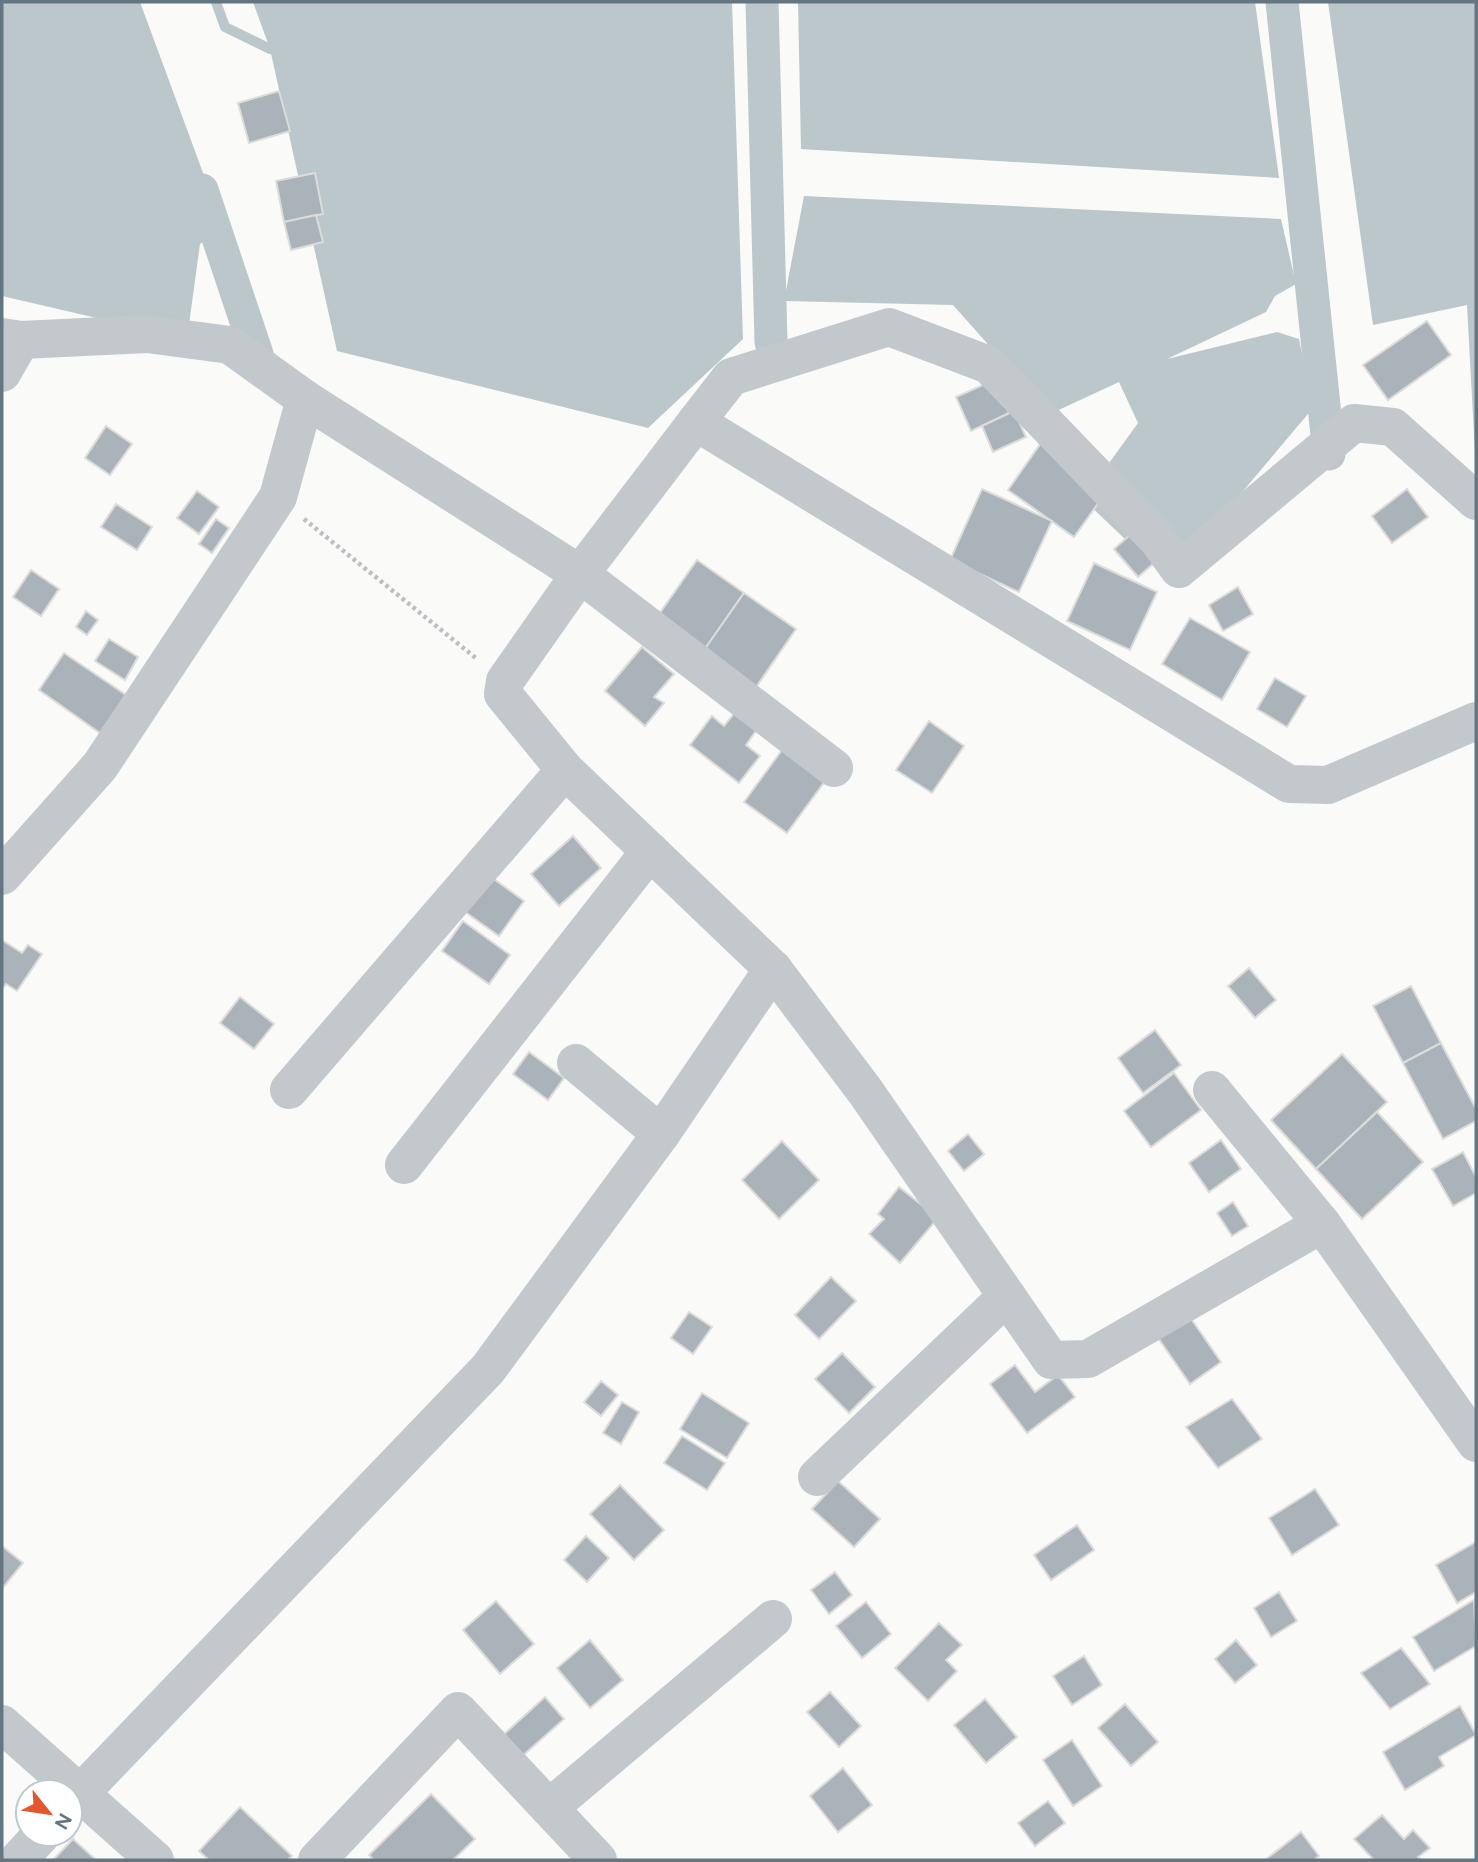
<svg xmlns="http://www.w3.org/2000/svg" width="1478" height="1862" font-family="Figtree,sans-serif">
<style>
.water{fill:#bbc7cb}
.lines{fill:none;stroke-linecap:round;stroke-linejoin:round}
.stream{stroke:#bbc7cb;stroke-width:10}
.canal{stroke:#bbc7cb;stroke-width:33}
.building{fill:#aab3b9;stroke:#dcdcda;stroke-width:2}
.path{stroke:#bbbfc2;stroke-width:4.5;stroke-dasharray:3.5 3.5;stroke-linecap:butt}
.street{stroke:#c3c8cc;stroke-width:38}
</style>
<rect width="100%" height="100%" fill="#fafaf8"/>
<!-- water -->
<g class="water">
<path d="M2,2H140L223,227L200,244L187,339L2,296Z"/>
<path d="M253,2H732L743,339L648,428L337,351L270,49Z"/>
<path d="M798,2H1255L1279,178L801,149Z"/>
<path d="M1328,2H1476V472L1467,305L1373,325Z"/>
<path d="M804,196L1281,219L1296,284L1275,296L1266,312L1167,359L1277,332L1299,339L1313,408L1168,580L1083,499L1138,423L1119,382L1050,414L953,305L784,301Z"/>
</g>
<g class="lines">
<!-- stream -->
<path class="stream" d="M216,2L225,27L270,49"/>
<!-- canal -->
<g class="canal">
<path d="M762,2L771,342"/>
<path d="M1282,2L1329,454"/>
<path d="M202,190L257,354"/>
</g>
</g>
<!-- building -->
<g class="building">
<path d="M279,91L290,131L249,143L238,103Z"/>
<path d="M315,173L323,214L284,222L276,181Z"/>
<path d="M316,215L323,242L291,250L284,222Z"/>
<path d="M1427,321L1451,355L1388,400L1363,365Z"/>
<path d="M994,380L1009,413L971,431L956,397Z"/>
<path d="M1014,411L1026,437L993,452L982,426Z"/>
<path d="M106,426L132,444L110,475L85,458Z"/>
<path d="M1041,443L1107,491L1074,537L1008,490Z"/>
<path d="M982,489L1052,521L1019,592L950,560Z"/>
<path d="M1407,489L1428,517L1392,543L1372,516Z"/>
<path d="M197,491L219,507L199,534L177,518Z"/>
<path d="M116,504L152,527L137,550L101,527Z"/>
<path d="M216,519L229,528L212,553L199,544Z"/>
<path d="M1137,529L1161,557L1138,577L1114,549Z"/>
<path d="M697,560L744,593L702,653L655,620Z"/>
<path d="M1094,563L1157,592L1130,650L1067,621Z"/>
<path d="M31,570L59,589L41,616L13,597Z"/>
<path d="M1238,587L1253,614L1223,631L1209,605Z"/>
<path d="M744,593L796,629L754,690L702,653Z"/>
<path d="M86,611L98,620L87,635L76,627Z"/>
<path d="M1190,618L1250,652L1222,700L1162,664Z"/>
<path d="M109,639L138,657L125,680L95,661Z"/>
<path d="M642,647L674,674L654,697L664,703L645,726L605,691Z"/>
<path d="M64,653L126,695L100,733L39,690Z"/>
<path d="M1275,678L1306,696L1287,727L1257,709Z"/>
<path d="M736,711L758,728L746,745L760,756L739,783L690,745L712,716L724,726Z"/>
<path d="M929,721L964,746L932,793L896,770Z"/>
<path d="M782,750L825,781L787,833L744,802Z"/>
<path d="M573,836L601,868L559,906L531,874Z"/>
<path d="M487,874L524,901L499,936L461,909Z"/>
<path d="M463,921L510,955L489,984L442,951Z"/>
<path d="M2,940L22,953L28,945L42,954L17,991L6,984L2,989Z"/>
<path d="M1249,968L1276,1000L1255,1018L1228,986Z"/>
<path d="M1411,986L1441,1043L1403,1063L1373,1006Z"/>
<path d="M240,997L274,1024L254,1049L220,1023Z"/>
<path d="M1155,1030L1181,1065L1143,1093L1118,1058Z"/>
<path d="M1441,1043L1476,1109V1121L1443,1139L1403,1063Z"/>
<path d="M529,1052L564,1078L548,1100L513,1074Z"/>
<path d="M1342,1054L1387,1102L1316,1169L1271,1120Z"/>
<path d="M1174,1073L1201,1110L1151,1147L1124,1111Z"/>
<path d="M1377,1112L1423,1162L1362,1219L1316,1169Z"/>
<path d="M968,1134L984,1154L964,1171L948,1151Z"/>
<path d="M1221,1140L1241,1169L1209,1192L1189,1163Z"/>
<path d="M782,1141L819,1180L779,1219L742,1180Z"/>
<path d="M1463,1152L1476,1177V1193L1453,1206L1432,1169Z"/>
<path d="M899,1187L938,1218L900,1263L869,1234L884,1219L878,1214Z"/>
<path d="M1233,1202L1248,1226L1232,1236L1217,1213Z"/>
<path d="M831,1277L856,1301L819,1339L795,1315Z"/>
<path d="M1185,1310L1221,1362L1190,1384L1154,1332Z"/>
<path d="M689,1312L712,1327L693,1354L671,1338Z"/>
<path d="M842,1353L875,1387L849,1413L815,1379Z"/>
<path d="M1015,1365L1035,1392L1058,1375L1075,1397L1027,1433L990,1384Z"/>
<path d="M601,1381L618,1395L601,1416L584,1402Z"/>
<path d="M702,1393L749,1423L727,1458L680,1429Z"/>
<path d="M1232,1399L1262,1439L1218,1468L1186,1427Z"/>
<path d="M622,1402L639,1412L621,1444L603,1433Z"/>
<path d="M682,1436L725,1463L707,1490L664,1463Z"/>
<path d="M838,1481L880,1519L854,1547L812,1509Z"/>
<path d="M620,1485L664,1530L634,1560L590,1514Z"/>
<path d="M1315,1489L1339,1525L1292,1555L1269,1518Z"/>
<path d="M1077,1525L1094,1550L1051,1580L1034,1555Z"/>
<path d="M586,1536L609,1558L587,1582L564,1560Z"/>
<path d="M1476,1542V1592L1457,1603L1436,1565Z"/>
<path d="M2,1546L23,1563L2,1589Z"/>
<path d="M835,1572L852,1595L829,1614L811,1590Z"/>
<path d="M1279,1592L1297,1621L1271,1637L1254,1608Z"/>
<path d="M1474,1600L1476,1646L1434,1671L1413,1637Z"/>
<path d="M496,1601L534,1644L500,1674L463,1630Z"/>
<path d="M866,1602L891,1634L862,1658L836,1626Z"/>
<path d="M939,1623L962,1645L946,1660L957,1671L928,1701L895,1668Z"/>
<path d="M590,1640L623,1680L590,1708L557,1668Z"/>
<path d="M1236,1640L1257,1665L1235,1683L1215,1659Z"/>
<path d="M1401,1648L1430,1684L1390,1709L1361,1673Z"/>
<path d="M1084,1656L1102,1685L1072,1705L1053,1676Z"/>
<path d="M830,1692L861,1726L839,1747L807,1712Z"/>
<path d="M545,1697L564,1719L520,1758L501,1737Z"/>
<path d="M985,1699L1017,1737L986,1763L954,1725Z"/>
<path d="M1125,1704L1158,1742L1131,1766L1098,1728Z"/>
<path d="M1460,1706L1476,1735L1439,1757L1444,1766L1405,1790L1383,1752Z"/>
<path d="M1072,1740L1102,1786L1073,1806L1043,1760Z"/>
<path d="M843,1768L872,1805L838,1832L810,1796Z"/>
<path d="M431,1794L475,1839L453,1860H374L369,1855Z"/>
<path d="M1048,1801L1065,1823L1035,1846L1018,1823Z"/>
<path d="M240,1807L292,1856L287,1860H209L199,1851Z"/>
<path d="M1382,1815L1404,1839L1413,1830L1430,1848L1418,1857L1421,1860H1374L1354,1839Z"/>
<path d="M1301,1832L1319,1856L1314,1860H1265Z"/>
<path d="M73,1839L96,1860H53Z"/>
</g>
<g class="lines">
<!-- path -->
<path class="path" d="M304,519L477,659"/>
<!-- street -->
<g class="street">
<path d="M2,337L21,340L147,334L230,345L305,399L580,574L834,768"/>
<path d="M2,373L21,340"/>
<path d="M696,422L731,377L889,327L989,365L1158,540L1179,569L1354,423L1393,427L1476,501"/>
<path d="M2,876L100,766L278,497L305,399"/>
<path d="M576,1063L661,1134"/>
<path d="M289,1090L565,770"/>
<path d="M1212,1090L1322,1224L1476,1443"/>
<path d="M404,1165L650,851"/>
<path d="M1322,1224L1088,1359L1051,1360L865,1091L773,969L565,770L503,694L505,681L580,574L696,422L1289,784L1328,785L1476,721"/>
<path d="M817,1477L1007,1296"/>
<path d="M2,1724L155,1860"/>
<path d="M70,1804L488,1369L661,1134L773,969"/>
<path d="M549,1808L773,1619"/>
<path d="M18,1860L42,1834"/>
<path d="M317,1860L458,1711L598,1860"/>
</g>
</g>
<!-- border -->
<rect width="1478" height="1862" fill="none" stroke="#657683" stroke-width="7"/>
<!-- north arrow -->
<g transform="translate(49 1813) rotate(120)"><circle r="33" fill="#ffffff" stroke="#c1c8cd" stroke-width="2"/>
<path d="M0-5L12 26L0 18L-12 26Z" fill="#e4572e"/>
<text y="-10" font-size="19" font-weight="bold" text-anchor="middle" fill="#657683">N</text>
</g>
</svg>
